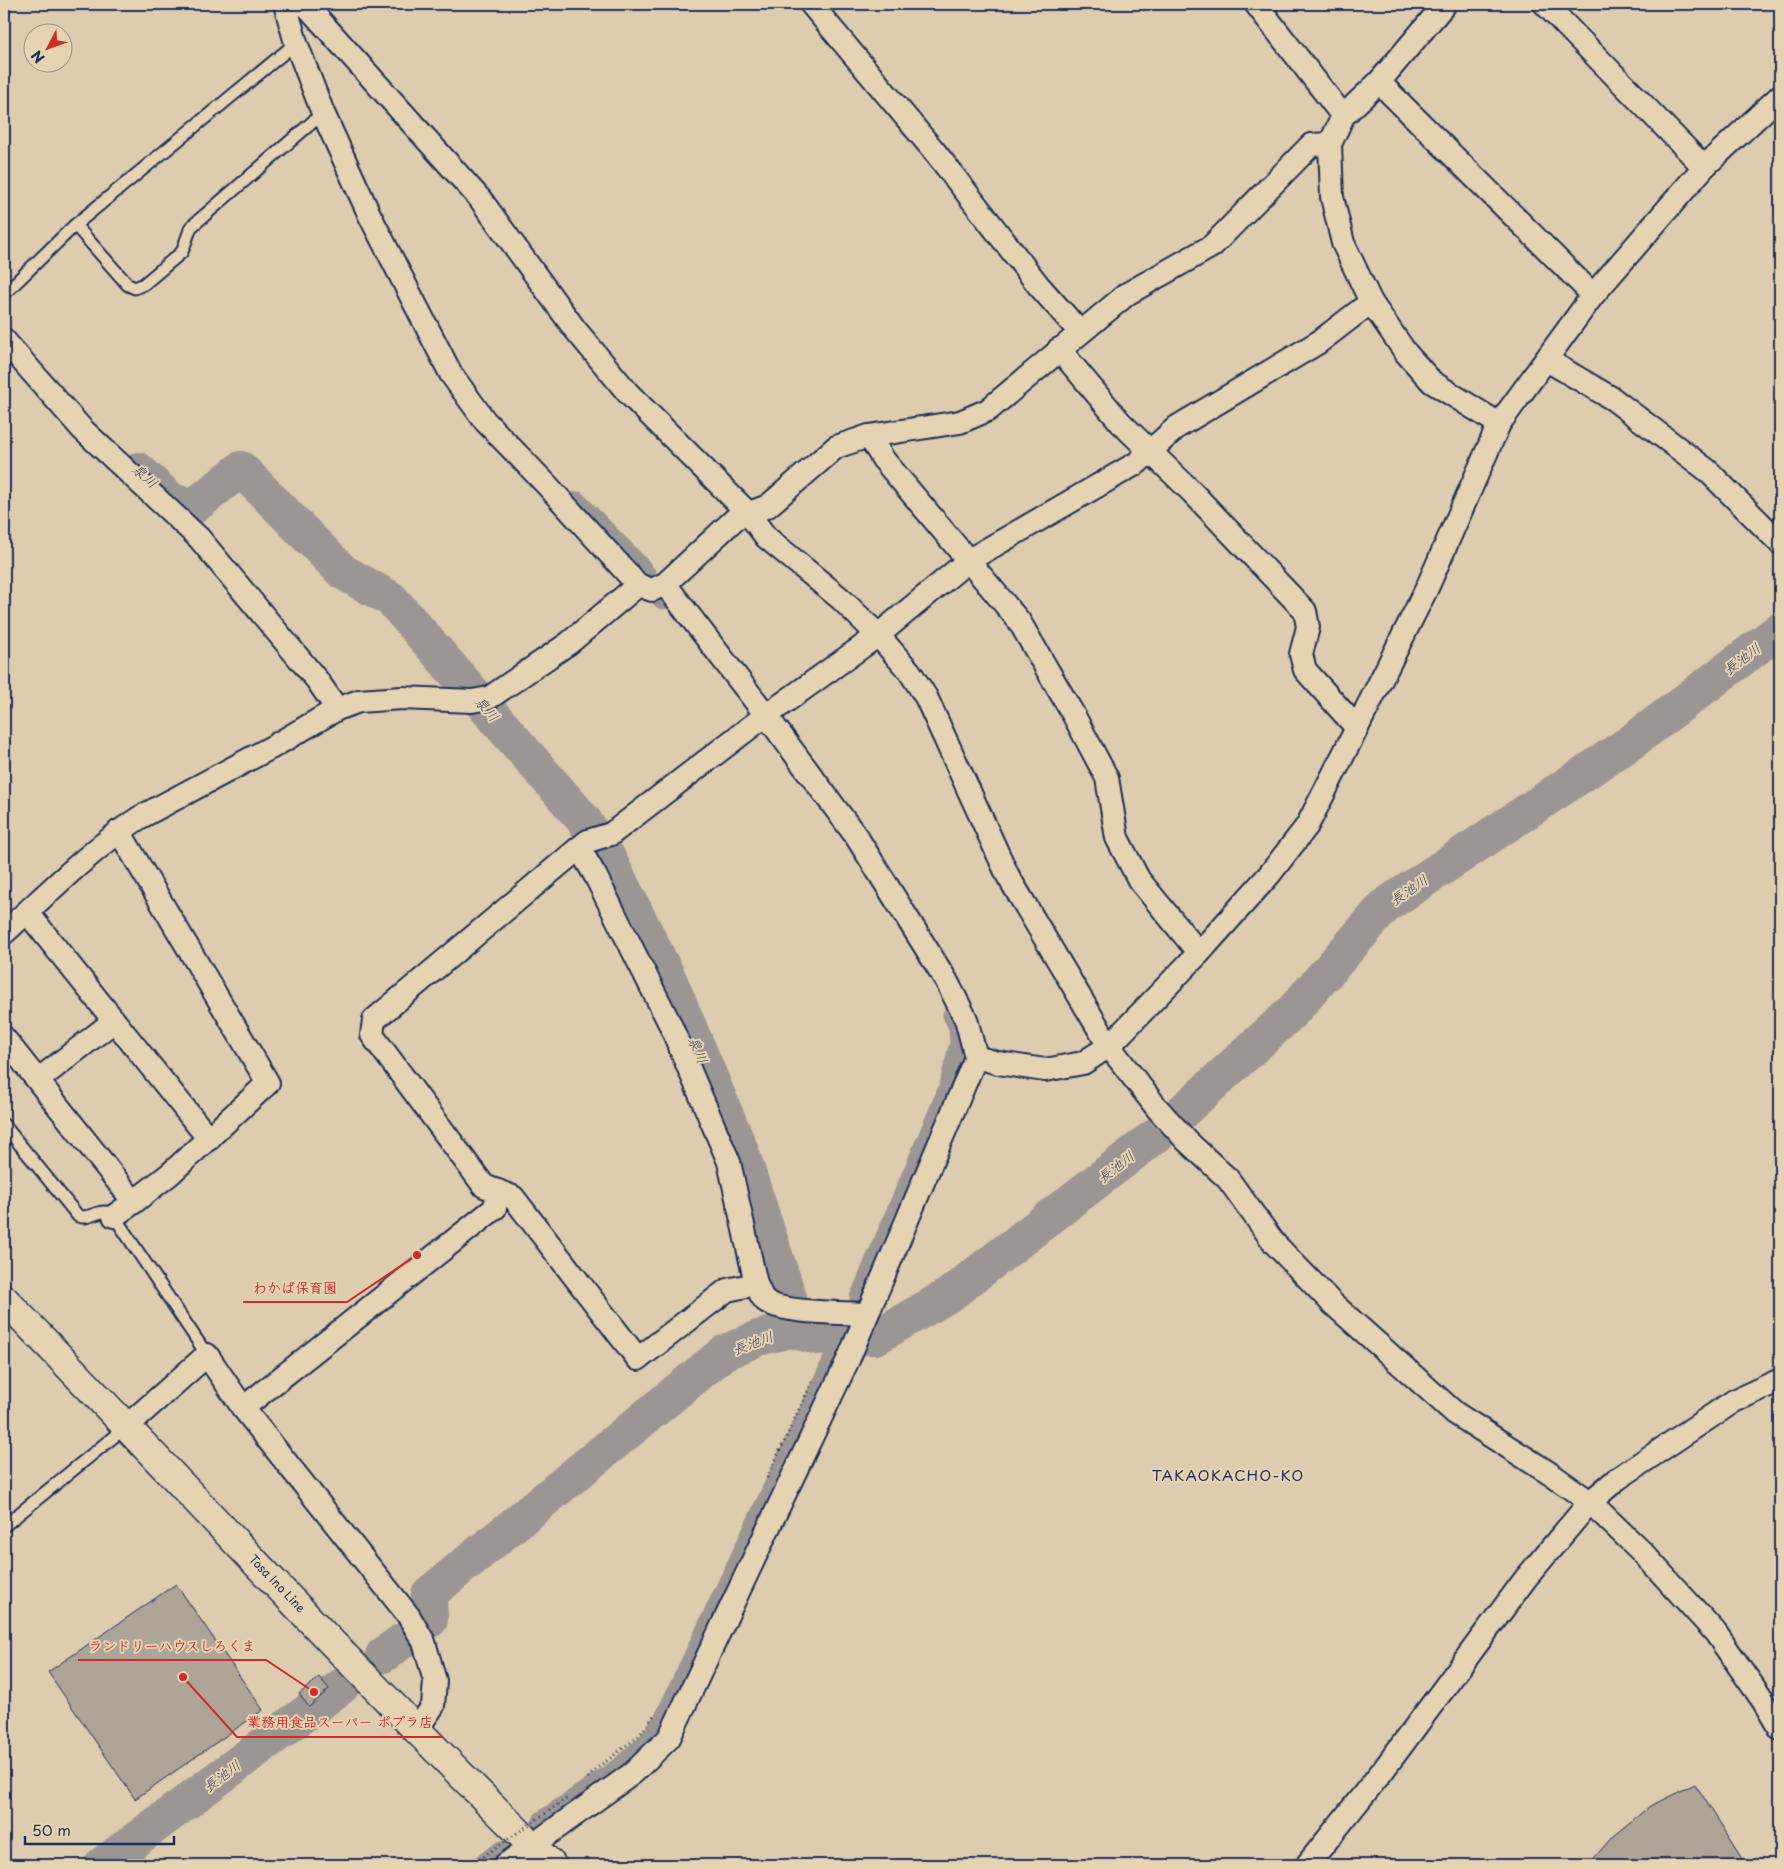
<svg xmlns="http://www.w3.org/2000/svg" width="1784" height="1869" font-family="'Playpen Sans','Klee One',sans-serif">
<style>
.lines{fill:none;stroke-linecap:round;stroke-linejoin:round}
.canal{stroke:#9b9693;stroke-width:21}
.river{stroke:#9b9693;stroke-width:36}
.building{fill:#aea599;stroke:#1b2f5e}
.lane-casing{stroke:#1b2f5e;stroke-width:15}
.street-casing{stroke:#1b2f5e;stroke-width:26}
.primary-casing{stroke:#1b2f5e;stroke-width:31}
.path{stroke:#1b2f5e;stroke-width:3;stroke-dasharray:1 4;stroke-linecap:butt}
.lane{stroke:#e6d3b1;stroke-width:11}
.street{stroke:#e6d3b1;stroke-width:22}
.primary{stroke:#e6d3b1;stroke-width:28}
.path-bridge{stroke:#1b2f5e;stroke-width:3;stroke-dasharray:1 4;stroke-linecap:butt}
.labels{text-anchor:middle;stroke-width:4;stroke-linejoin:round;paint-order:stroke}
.street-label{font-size:12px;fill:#1b2f5e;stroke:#e6d3b1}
.water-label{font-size:14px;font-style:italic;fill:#354469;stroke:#e6d3b1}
.quarter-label{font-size:15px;letter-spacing:1px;fill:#1b2f5e;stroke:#e6d3b1}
.leader{fill:none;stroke:#d62828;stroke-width:2}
.callout-dot{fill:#d62828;stroke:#e6d3b1;stroke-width:2}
.callout-label{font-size:14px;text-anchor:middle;font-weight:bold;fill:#d62828;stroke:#e6d3b1;stroke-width:4;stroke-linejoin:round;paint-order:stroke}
</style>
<rect width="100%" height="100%" fill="#deccae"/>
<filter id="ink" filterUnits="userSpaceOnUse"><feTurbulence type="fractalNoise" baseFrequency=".02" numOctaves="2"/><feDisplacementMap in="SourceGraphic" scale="10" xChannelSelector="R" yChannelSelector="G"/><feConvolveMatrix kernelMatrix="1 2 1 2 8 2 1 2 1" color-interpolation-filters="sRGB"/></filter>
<g filter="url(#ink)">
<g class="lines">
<!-- canal -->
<g class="canal">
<path d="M577,502L640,567L663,599"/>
<path d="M860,1298L949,1088L960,1043L959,1027L953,1015"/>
<path d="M543,1821L621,1767L646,1745L664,1720L848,1329"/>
<path d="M482,1865L502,1851"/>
</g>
<!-- river -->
<g class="river">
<path d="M138,470L172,501L193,507L241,469L343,572L391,599L583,819L608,858L668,977L741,1151L788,1295"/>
<path d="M430,1620L429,1594L724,1353L758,1338L791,1330L818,1337H876L949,1295L1158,1134L1292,1012L1386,905L1630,743L1780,630"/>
<path d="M383,1655L404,1640"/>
<path d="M102,1865L342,1686"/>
</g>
</g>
<!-- building -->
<g class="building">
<path d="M176,1584L263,1710L135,1799L48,1672Z"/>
<path d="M319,1677L329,1689L309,1707L299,1694Z"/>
<path d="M1695,1784L1747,1865H1588L1613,1836L1650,1806Z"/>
</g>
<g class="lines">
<defs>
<g id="lane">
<path d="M75,225L128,285L135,288L144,284L182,252L191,227L323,113"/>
<path d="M4,294L75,225L296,43"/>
<path d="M4,1125L78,1216C91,1221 101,1205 114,1216L207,1355"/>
<path d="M4,1526L127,1426"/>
</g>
<g id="street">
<path d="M285,4L296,43L323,113L370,216L451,374L485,421L546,484L638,585"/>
<path d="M295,4L306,5L481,200L574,328L628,393L748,513L766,537L841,599L878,635L910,672L926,697L1008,876L1109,1046L1157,1108L1187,1141L1228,1179L1275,1244L1332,1303L1455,1413L1552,1475L1590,1502L1642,1552L1715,1632L1764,1702L1780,1729"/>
<path d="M811,4L935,152L1039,286L1080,332"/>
<path d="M1256,4L1343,116"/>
<path d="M1445,4L1379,82L1343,116L1330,144L1332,197L1343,243L1371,302L1406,353L1432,382L1499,424"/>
<path d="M1545,4L1704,167"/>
<path d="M1379,82L1593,295"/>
<path d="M4,340L82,429L199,538L317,680L337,709"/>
<path d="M1059,349L1121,423L1192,492L1305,611L1308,627L1301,654L1305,670L1357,728"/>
<path d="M1547,360L1613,399L1707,470L1780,543"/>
<path d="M869,436L960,422L988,410L1127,294L1212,246L1311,145L1330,144"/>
<path d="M579,848L595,875L670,1024L729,1162L756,1284C759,1289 761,1298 766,1301C779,1313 847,1313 867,1314"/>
<path d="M27,912L209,1139"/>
<path d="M4,933C48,893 89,851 139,818L274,746L337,709L359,701L402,698L472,701L489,698L569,643L638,585L652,590L665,584L736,518L768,506L836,447L869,436L883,459L1019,621L1073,714L1107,778L1117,838L1139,880L1199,953"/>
<path d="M4,1038L134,1202L171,1173L268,1083L119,831"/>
<path d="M976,1057L998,1063L1045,1070L1083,1063L1109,1046L1199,953L1269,875L1307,826L1357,728L1427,588L1499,424L1593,295L1704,167L1780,96"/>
<path d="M38,1080L114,1021"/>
<path d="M114,1216L134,1202"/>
<path d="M756,1284L727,1290L638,1359L513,1197L484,1186L372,1035L374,1020L579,848L588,841L611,834L753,725L877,636L969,560L1137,463L1177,427L1319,342L1371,302"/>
<path d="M127,1426L207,1355L243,1408"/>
<path d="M417,1729L433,1706L435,1681L424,1642L408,1615L243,1408L495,1208L498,1191"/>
<path d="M505,1865L633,1773L669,1738L848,1360L976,1057L966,1019L946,980L856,836L766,715L665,584"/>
<path d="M1307,1865L1384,1769L1526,1578L1590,1502L1617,1479L1734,1401L1780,1380"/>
</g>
<path id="primary" d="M4,1299C187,1488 364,1682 552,1865"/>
</defs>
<!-- lane casing -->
<use href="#lane" class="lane-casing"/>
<!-- street casing -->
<use href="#street" class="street-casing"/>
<!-- primary casing -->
<use href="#primary" class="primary-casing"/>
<!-- path -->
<g class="path">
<path d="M767,1478L813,1380"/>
<path d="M588,1778L597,1768L639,1736L655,1714"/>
</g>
<!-- lane -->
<use href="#lane" class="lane"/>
<!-- street -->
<use href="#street" class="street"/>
<!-- primary -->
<use href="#primary" class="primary"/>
<!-- path-bridge -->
<path class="path-bridge" d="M471,1865L569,1797"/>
</g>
</g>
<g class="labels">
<!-- street labels -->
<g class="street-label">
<text transform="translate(277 1584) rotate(46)" y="4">Tosa Ino Line</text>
</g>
<!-- water labels -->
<g class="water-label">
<text transform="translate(145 476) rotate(42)" y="5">泉川</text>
<text transform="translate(1742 659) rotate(-37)" y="5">長池川</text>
<text transform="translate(487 709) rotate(49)" y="5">泉川</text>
<text transform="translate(1409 890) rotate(-34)" y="5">長池川</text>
<text transform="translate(698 1050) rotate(67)" y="5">泉川</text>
<text transform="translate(1116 1167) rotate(-38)" y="5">長池川</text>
<text transform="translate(753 1343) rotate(-20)" y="5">長池川</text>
<text transform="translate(222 1776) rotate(-37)" y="5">長池川</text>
</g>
<!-- quarter labels -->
<g class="quarter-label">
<text x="1228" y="1481">TAKAOKACHO-KO</text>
</g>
</g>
<!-- callouts -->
<path class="leader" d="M417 1255L347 1302H243M314 1692L266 1660H78M183 1677L237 1737H443"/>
<g class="callout-dot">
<circle cx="417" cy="1255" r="5"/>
<circle cx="314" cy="1692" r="5"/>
<circle cx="183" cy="1677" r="5"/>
</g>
<g class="callout-label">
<text x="295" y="1293">わかば保育園</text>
<text x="172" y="1651">ランドリーハウスしろくま</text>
<text x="340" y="1727">業務用食品スーパー ポプラ店</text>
</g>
<!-- margin -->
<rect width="1784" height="1869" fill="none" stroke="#e6d3b1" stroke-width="20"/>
<rect x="10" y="10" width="1764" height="1849" fill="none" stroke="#1b2f5e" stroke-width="2" filter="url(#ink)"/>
<!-- north arrow -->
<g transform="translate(48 48) rotate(229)"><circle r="24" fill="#e6d3b1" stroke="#959190"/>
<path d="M0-4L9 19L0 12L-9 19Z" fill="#c8321e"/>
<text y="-8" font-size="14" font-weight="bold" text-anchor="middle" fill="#1b2f5e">N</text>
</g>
<!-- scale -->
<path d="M25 1836v8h149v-8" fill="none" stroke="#1b2f5e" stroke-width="2.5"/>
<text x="32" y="1836" font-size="15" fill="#1b2f5e" stroke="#e6d3b1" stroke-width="4" paint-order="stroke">50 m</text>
</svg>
